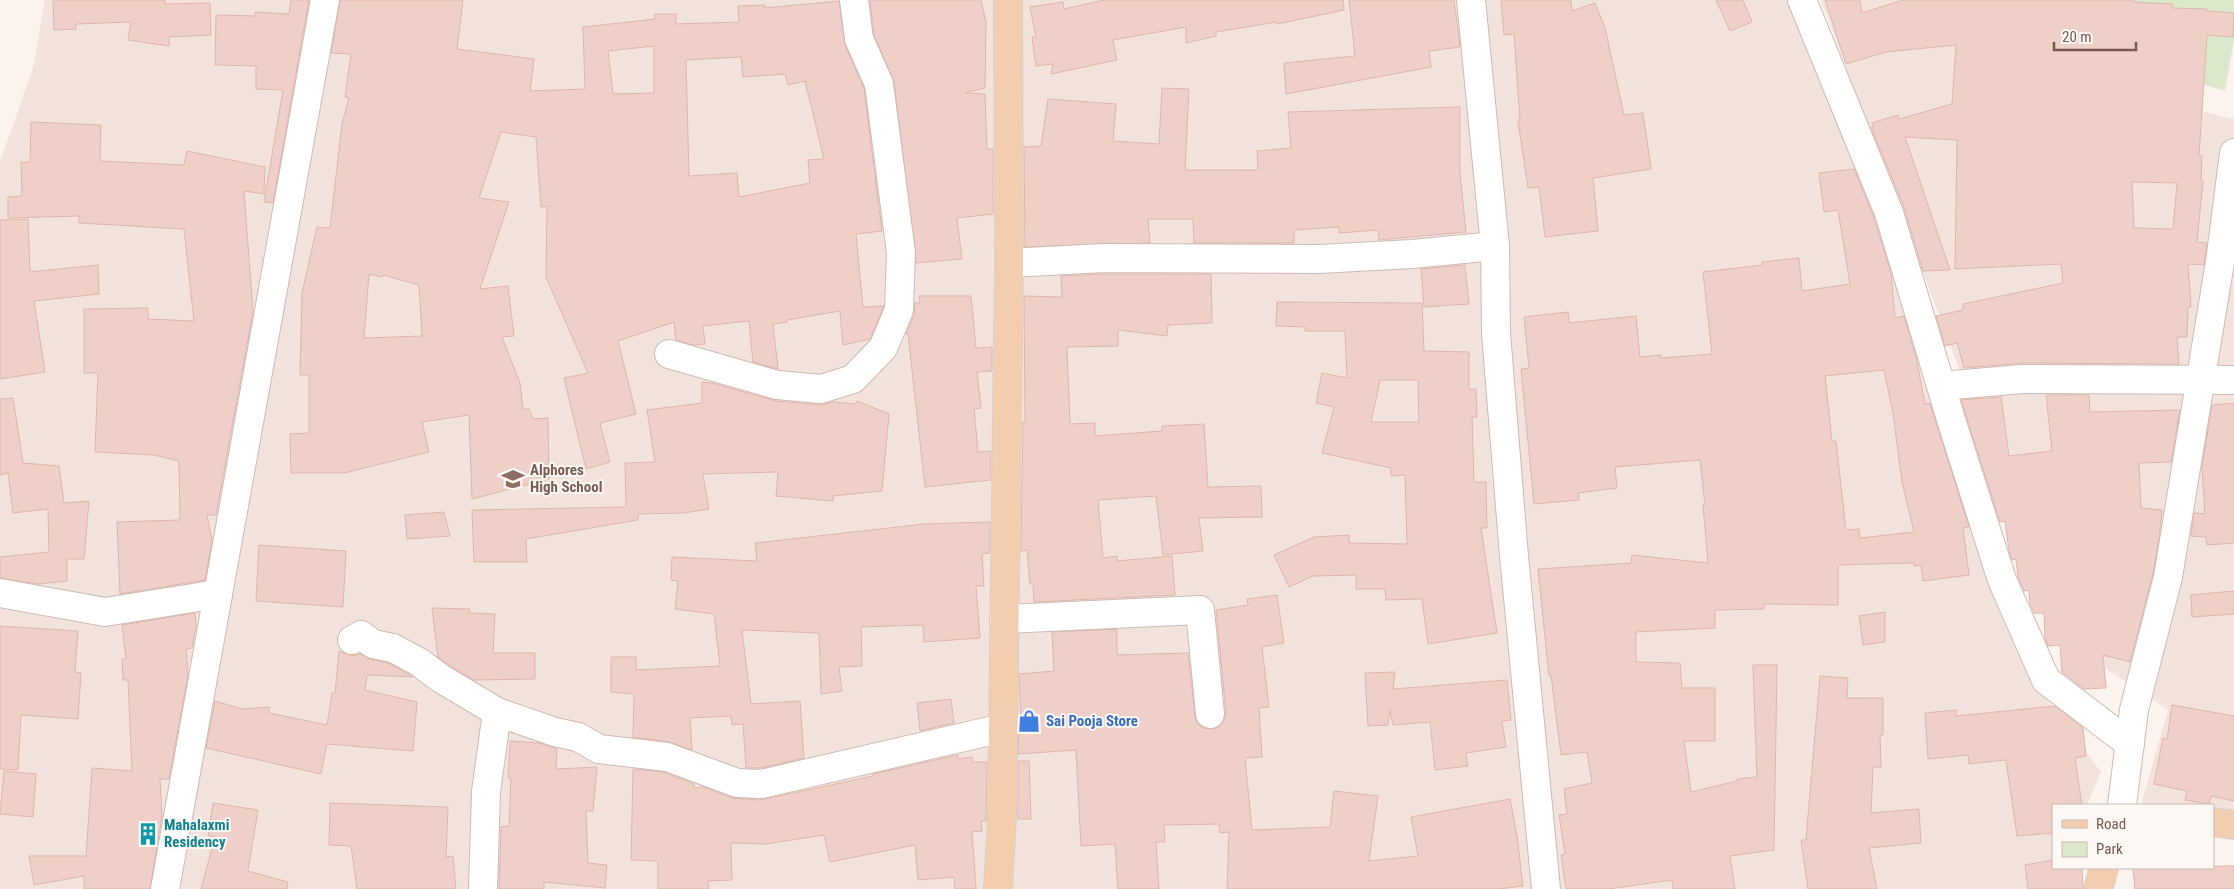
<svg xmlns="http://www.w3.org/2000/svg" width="2234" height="889" font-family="'Roboto Condensed',sans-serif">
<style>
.residential{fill:#f2e4dc}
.park{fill:#dce8cc}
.building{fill:#eed0c8;stroke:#dfb5aa;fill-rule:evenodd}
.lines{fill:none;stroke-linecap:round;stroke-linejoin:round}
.minor-casing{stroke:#cdbab4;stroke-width:30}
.major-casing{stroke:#d8d0cf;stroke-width:30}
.minor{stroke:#fff;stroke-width:28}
.major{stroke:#f2cdae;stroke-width:28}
.labels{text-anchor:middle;stroke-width:4;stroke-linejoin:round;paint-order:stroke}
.education-label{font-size:15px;font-weight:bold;fill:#785e54;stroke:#fef8f4;text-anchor:start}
.shop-label{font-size:15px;font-weight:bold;fill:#366cbe;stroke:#fef8f4;text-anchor:start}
.culture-label{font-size:15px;font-weight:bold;fill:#0d838f;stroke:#fef8f4;text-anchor:start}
</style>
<rect width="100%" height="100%" fill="#fbf3ed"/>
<!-- residential -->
<g class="residential">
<path d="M45,0H1014L988,889H0V162L33,68Z"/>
<path d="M1020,0H1795L1843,125L1992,576L2035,684L2101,772L2087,805H2053V868H2076L2078,889H1003Z"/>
<path d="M1821,0H2046L2159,101L2234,119V839L2213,837V805H2141L2168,710L2075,648L2036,574Z"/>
</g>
<!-- park -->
<path class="park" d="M2108,0H2234V39L2225,91L2188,79Z"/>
<!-- building -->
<g class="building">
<path d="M53,0H165V4L210,3L211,35L169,37V46L128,40L131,22L76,24V29L54,30Z"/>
<path d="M291,0H309L273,203L264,202L283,90L256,89V66L215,65L216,15L255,16V12L289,14Z"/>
<path d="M340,0H463L457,49L534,59L530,91L585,89L583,27L655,19V14H676V24L739,22L738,6L765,5V8L839,1L845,45L864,88L882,231L856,234L863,307L884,306L870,339L843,345L840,311L787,320V322L773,324L778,369L753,362L749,321L703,326L705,344L693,345L676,340L674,322L618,341L636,414L600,423L610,462L586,469L564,378L588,373L546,277L547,206L541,207L536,137L501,132L479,198L509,202L480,289L508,286L514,336L502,337L520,383L523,409H529L533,419L548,418L549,479L472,499L469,415L422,422L429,452L344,473H291L290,434L309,433V375H300L302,293L317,227L330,228L342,124L349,98L345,97L351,54L331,53ZM654,46V93L613,94L608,51ZM741,57L743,77L785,74L788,85L805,81L824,159L808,160L810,183L739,197L737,173L689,176L686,60ZM369,274L382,277L383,275L419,285L422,336L364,338Z"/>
<path d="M870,0H981L986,22L985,88L965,93L985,94L987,149H993V214L957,218L962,259L916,263L894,82L874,35Z"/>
<path d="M1104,0H1343L1344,10L1277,24V22L1216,32V36L1186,43V27L1113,40L1117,60L1051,74L1053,64L1036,66L1032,37H1036L1030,7L1063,2L1064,9Z"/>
<path d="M1349,0H1454L1460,47L1429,51L1431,67L1286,94L1284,63L1355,56Z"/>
<path d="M1501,0H1571L1572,11L1595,3L1605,28L1624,115L1643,113L1651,169L1593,178L1598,231L1545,237L1539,187L1528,188L1518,121L1520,120L1514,34L1504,35Z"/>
<path d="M1716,0H1743L1752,22L1730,31Z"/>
<path d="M1825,0H1860L1862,13L1903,0H2134V2L2172,4V8L2207,9V11L2234,13L2233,37L2207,35L2199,155L2202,156L2201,181H2203L2197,242L2207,243L2204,265L2188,264L2191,307H2188L2187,337H2177L2179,364L2023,363L1964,368L1957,343L1945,346L1936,316L1963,310V304L2063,283L2061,264L1955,269L1957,140L1905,137L1950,270L1923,271L1904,207L1871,127H1873L1872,123L1898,115L1899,119L1952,104L1956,45L1886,52L1846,64ZM2132,182L2177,183L2173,229L2134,228Z"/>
<path d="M1162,88L1189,89L1185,170H1258L1257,151L1291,148L1288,112L1460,107V173L1466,232L1379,240L1378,230L1339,233V227L1294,230V243H1194L1193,219H1148L1150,243L1025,247L1024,147L1041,146L1048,99L1116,104L1113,141L1159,144Z"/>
<path d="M31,122L101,125L100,161L184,165L187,151L265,167L264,194L244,191L253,312L216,515H207L212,541L205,580L120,594L117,522L180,520L179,461L154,455L95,452L98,373H84V309L148,308V319L194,321L184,229L79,223V216L8,218V197L22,196L21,162H30Z"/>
<path d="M1854,169L1874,218L1891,273L1895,318L1904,316L1916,357L1925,404L1930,403L1969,527L1963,528L1969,575L1923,581L1921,565L1914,566V563L1838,565V605L1764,604V609L1715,610V628L1636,632V662L1680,663L1682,688H1715V741H1684L1691,792L1737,781V779L1757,777L1753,665H1777L1774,850L1730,856L1735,889H1673L1672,880L1608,889H1566L1561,855L1565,854L1559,815L1567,814L1564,789L1592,783L1587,752L1561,755L1551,675L1549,676L1538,569L1631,563L1632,555L1708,563L1703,505H1705L1700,460L1615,467L1617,488L1578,493L1579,500L1534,504L1521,369L1529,368L1524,317L1568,312L1569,323L1636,316L1640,357L1661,355V358L1712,354L1703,272L1762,265V262L1799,258L1802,291L1850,284L1838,210L1824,212L1819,173ZM1884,370L1893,413L1902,482L1914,532L1860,538L1859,529L1846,530L1836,441H1832L1825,376Z"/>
<path d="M28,219L30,272L98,265L99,294L34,301L45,372L0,379V220Z"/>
<path d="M1465,265L1469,304L1424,307L1421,269Z"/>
<path d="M1104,274H1211L1212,323L1168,325L1167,336L1118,330V346L1067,347L1070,424L1095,423V436L1162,431V426L1204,424L1208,487L1261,486L1262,517L1199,518L1203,551L1163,555L1156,496L1098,500L1103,558L1117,556V561L1172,556L1175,595L1034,602L1033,584H1030L1027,550L1021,551L1023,422H1025L1024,296L1062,297L1061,276Z"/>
<path d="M919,296H971L976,348L992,347V371L977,372L981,408L974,409L978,452L991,451V480L925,487L908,334H906L914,316L915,303H920Z"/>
<path d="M1277,302L1422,303L1424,351L1469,352V389H1476L1477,417H1472L1474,482H1486L1487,528H1481L1497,633L1428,644L1422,599L1386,600L1385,589H1356V575L1313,576L1289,587L1274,555L1314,537L1349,535V543L1407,544L1405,475L1391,476V468L1322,453L1334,407L1316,403L1322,373L1347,378L1345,331H1305V327L1276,326ZM1380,380H1418L1419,422H1371Z"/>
<path d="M702,382L712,383L776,401L820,405L833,402L856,404L857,401L889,414L882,491L833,496V501L776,496L778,472L703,474L709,509L684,513L638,514V520L526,539L527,562H474L472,510L626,507L625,463L655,462L647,410L702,403Z"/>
<path d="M2046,395H2089L2090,412L2180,410L2171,462L2139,463L2141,508L2162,510L2159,538L2153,574L2130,662L2103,655L2106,688L2084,689L2062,672L2060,645L2048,646L2045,639L2044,613H2034L2030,604L2029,590L2024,591L2018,577L2016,559L2012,560L2009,551L2005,521L2000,522L1961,400L2001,397L2009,456L2052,451Z"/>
<path d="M13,398L23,463L59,466L64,503L89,501L84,559H67V581L38,584L0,578V557L49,552L48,509L13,513L8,473L0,475V399Z"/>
<path d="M2234,403V543L2207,545L2206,537L2191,536L2194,513L2205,514L2202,468L2212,405Z"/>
<path d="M444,512L450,536L407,539L405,515Z"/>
<path d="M990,522V553L982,554L984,586H976L980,638L924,642L923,625L861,627L862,666L839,667L842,691L821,694L819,633L742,630L751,704L800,701L804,758L760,768H746L743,724L732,725L731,716L690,718L692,750L669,742L633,737L634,694L611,692V657H636V670L720,666L714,614L675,609L678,581L671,580L672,557L757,561L755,543L925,524Z"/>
<path d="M259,545L346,551L343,607L256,601Z"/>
<path d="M2234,591V614L2192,617L2191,595Z"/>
<path d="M1277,595L1284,643L1262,647L1269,707L1259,708L1262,757L1245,758L1252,830L1330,827L1334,791L1378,796L1369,861L1418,856L1411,817L1510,799L1517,836L1523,886L1499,889H1227L1229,832L1220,833L1219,824L1164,825L1165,842H1156L1159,889H1118L1115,844L1081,846L1076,750L1018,754L1019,727H1021L1019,674L1054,671L1052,632L1117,629V655L1188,653L1195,716L1197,723L1203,728L1212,729L1219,727L1224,721L1226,713L1216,610L1248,605L1247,599Z"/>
<path d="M432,608L470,609L469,613L495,614L493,653H535V679L474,680L449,665L438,657Z"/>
<path d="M1885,612V642L1863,645L1859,616Z"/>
<path d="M195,613L196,626L192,648L186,649L188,675L169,779H160L162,816L150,889H84V876L34,885L29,856H86L92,768L132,771L128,680H123L122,659H126L122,625Z"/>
<path d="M0,626L78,631L75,672L81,673L78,719L21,715L18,770L0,769Z"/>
<path d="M339,651L351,656L360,654L370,659L388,663L413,677L367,675L365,690L417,702L413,751L327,744L321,774L206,748L215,701L242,709L269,707V713L327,725L332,693H335Z"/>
<path d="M1395,672L1393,689L1507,680L1511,720L1502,721L1506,747L1466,753L1468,766L1435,770L1430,722L1393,725L1390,710L1388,725L1368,726L1365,673Z"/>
<path d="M1820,676L1848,678L1847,698H1883V735H1880L1881,767H1873L1871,813L1919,809L1921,843L1869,848L1877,889H1808L1801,840H1806Z"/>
<path d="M951,699L954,723L920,731L917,703Z"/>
<path d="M2172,705L2234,716V801L2211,796L2209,804L2185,800L2187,791L2154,784L2163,738L2167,739Z"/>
<path d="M2055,706L2083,728L2086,756L2075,758L2082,805H2053V833L2017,836L2006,760L1969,764L1968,755L1928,759L1925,713L1956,710V716Z"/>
<path d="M510,741L539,743L557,749L556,769L597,767L593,811H586L588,863L607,865L605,888L544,882V889H499L501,827L509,826L511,778H508Z"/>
<path d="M958,755V759L972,757L973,762H987L986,821H981L982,831L972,832L976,889H955L954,877L918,880L915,845L830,862L824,835L765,844L731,843L732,880L708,881L709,889H658V861L631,860L633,769L663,772L694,784V788L703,787L732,798L760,800L873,776V774Z"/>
<path d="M1018,761H1029L1031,819H1018Z"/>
<path d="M4,771L36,774L33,817L0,814Z"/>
<path d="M213,803L258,810L248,871L288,882L287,889H201L215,837L208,835Z"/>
<path d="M330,803L448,807L446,857L453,856L456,889H357L351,846L329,845Z"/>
<path d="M2053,860V868H2082L2083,889H2028L2025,865Z"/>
<path d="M2234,866V889H2135L2133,868Z"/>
</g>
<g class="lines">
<defs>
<g id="minor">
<path d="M1471,0L1495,246L1496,333L1514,556L1546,889"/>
<path d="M1802,0L1889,213L1953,426L2002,580L2046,680L2130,744"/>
<path d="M1009,263L1104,258L1319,259L1412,254L1495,246"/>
<path d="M669,354L777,385L821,389L853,379L883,348L899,310L901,253L879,84L859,39L854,0"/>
<path d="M1941,386L2023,379L2234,380"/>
<path d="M0,593L105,612L218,594"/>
<path d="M1004,619L1200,610L1210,714"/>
<path d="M352,640L361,635L373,644L393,648L419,662L440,678L497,712L555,732L578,737L599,749L667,757L737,783L761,784L1003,728"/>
<path d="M2122,805L2134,710L2168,577L2220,262L2234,153"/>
<path d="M165,889L325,0"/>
<path d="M483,889L486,792L497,712"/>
</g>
<g id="major">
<path d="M2213,822L2234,825"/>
<path d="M998,889L1002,817L1009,263L1008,0"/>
<path d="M2098,889L2104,868"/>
</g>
</defs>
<!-- minor casing -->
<use href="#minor" class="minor-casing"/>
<!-- major casing -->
<use href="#major" class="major-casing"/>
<!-- minor -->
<use href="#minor" class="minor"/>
<!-- major -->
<use href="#major" class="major"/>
</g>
<!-- icons -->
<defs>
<symbol id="school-bare" viewBox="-9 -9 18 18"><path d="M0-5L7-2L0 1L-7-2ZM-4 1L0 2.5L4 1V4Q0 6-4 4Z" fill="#8d6e63" stroke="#fef8f4" stroke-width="2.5" paint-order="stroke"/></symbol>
<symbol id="shop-bare" viewBox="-9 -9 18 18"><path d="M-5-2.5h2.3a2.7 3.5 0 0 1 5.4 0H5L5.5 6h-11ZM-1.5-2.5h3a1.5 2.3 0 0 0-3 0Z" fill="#3f7fe0" stroke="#fef8f4" stroke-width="2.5" paint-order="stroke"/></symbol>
<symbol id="building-bare" viewBox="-9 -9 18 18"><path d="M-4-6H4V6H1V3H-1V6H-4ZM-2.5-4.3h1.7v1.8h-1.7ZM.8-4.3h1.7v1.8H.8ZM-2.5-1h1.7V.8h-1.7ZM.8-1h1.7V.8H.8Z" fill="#0f9aa8" stroke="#fef8f4" stroke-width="2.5" paint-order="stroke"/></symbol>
</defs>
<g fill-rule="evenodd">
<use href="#school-bare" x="497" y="463" width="32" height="32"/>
<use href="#shop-bare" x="1013" y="705" width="32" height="32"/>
<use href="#building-bare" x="132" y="818" width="32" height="32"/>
</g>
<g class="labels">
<!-- education labels -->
<g class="education-label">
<text x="530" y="475">Alphores<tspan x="530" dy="17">High School</tspan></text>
</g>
<!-- shop labels -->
<g class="shop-label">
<text x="1046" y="726">Sai Pooja Store</text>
</g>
<!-- culture labels -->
<g class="culture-label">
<text x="164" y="830">Mahalaxmi<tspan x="164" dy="17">Residency</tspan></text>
</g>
</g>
<!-- legend -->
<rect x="2052" y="804" width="162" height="65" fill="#fef8f4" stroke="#c7b8b3"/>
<rect x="2062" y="820" width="25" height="8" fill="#f2cdae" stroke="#c7b8b3"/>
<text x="2096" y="829" font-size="15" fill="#755852">Road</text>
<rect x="2062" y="842" width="25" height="15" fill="#dce8cc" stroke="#c7b8b3"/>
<text x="2096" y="854" font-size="15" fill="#755852">Park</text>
<!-- scale -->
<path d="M2054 42v8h82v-8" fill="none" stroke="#755852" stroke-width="2.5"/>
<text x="2062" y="42" font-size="15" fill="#755852" stroke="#fef8f4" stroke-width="4" paint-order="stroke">20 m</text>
</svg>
